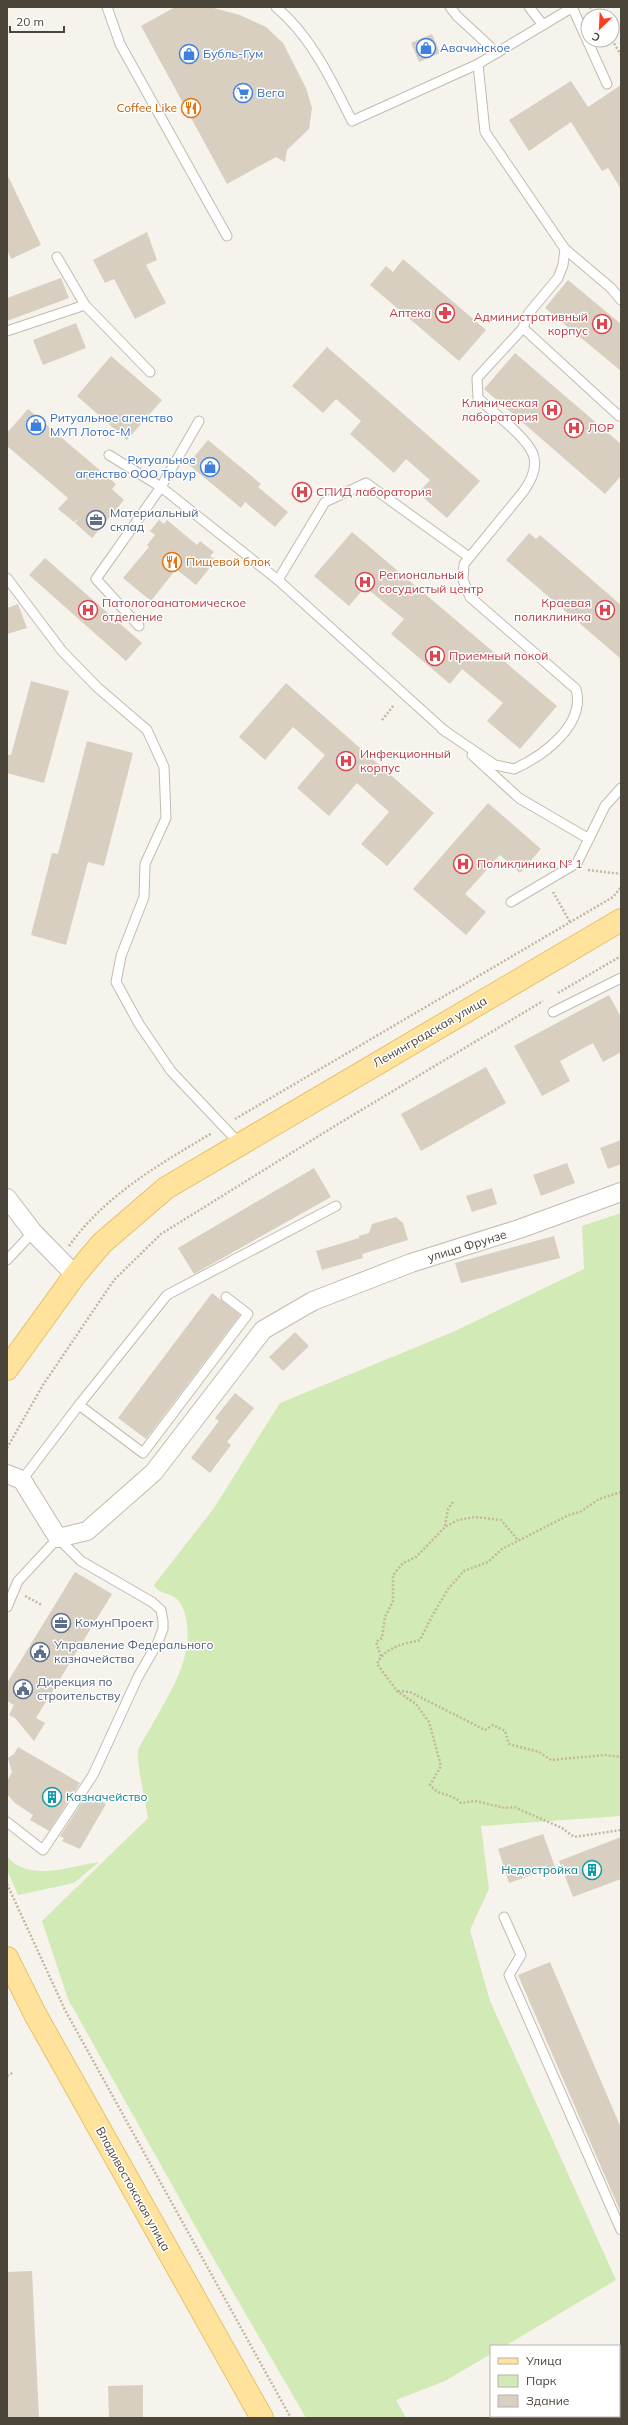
<svg xmlns="http://www.w3.org/2000/svg" width="628" height="2425" font-family="Mulish,sans-serif">
<style>
.green{fill:#d2eab5}
.building{fill:#d8cfc1}
.lines{fill:none;stroke-linecap:round;stroke-linejoin:round}
.service-casing{stroke:#c2bbae;stroke-width:11}
.minor-casing{stroke:#c2bbae;stroke-width:20}
.primary-casing{stroke:#e6c16a;stroke-width:24}
.path{stroke:#c4b79f;stroke-width:2.5;stroke-dasharray:2 2;stroke-linecap:butt}
.service{stroke:#fff;stroke-width:9}
.minor{stroke:#fff;stroke-width:18}
.primary{stroke:#ffe39c;stroke-width:22}
.labels{text-anchor:middle;stroke-width:3;stroke-linejoin:round;paint-order:stroke}
.shop-label{font-size:12px;fill:#366cbe;stroke:#fff;text-anchor:start}
.food-label{font-size:12px;fill:#c56008;stroke:#fff;text-anchor:end}
.health-label{font-size:12px;fill:#be3a42;stroke:#fff;text-anchor:start}
.service-label{font-size:12px;fill:#4e5e75;stroke:#fff;text-anchor:start}
.street-label{font-size:12px;fill:#4b4439;stroke:#fff}
.culture-label{font-size:12px;fill:#0d838f;stroke:#fff;text-anchor:start}
</style>
<rect width="100%" height="100%" fill="#f6f3ec"/>
<!-- green -->
<g class="green">
<path d="M621,1213V1816L481,1826L489,1889L470,1930L490,2001L616,2280L505,2346H491V2354L445,2381L396,2400L406,2418H306L204,2242L68,1999L42,1921L148,1818C146,1805 136,1760 138,1751C140,1744 147,1734 151,1727C170,1692 196,1656 185,1614C178,1588 160,1598 154,1585L214,1508L280,1403L453,1332L584,1269L582,1226Z"/>
<path d="M7,1856C27,1883 72,1866 99,1862L74,1883L18,1895L7,1870Z"/>
</g>
<!-- building -->
<g class="building">
<path d="M175,7H210L240,15L266,27L283,43L306,88L312,108L309,129L287,150L285,162L276,157L227,184L141,26Z"/>
<path d="M432,34L440,53L419,62L411,43Z"/>
<path d="M571,81L588,107L621,85V189L608,168L602,171L571,122L529,151L509,120Z"/>
<path d="M7,174L41,245L11,259L7,250Z"/>
<path d="M147,232L157,260L146,265L166,303L135,319L114,279L105,283L93,260Z"/>
<path d="M403,259L486,330L459,361L370,285L386,266L393,272Z"/>
<path d="M61,278L69,298L7,321V298Z"/>
<path d="M568,280L621,324V371L545,308Z"/>
<path d="M76,323L86,348L43,365L33,340Z"/>
<path d="M327,347L480,481L447,518L418,493L430,480L406,459L394,473L350,434L361,421L336,399L323,413L292,386Z"/>
<path d="M515,353L621,444V476L605,494L484,389Z"/>
<path d="M111,356L162,400L127,440L77,396Z"/>
<path d="M28,409L116,484L112,489L124,500L92,538L75,523L79,518L74,522L58,509L68,498L7,446V433Z"/>
<path d="M208,440L261,484L258,487L288,512L275,527L245,502L241,508L188,464Z"/>
<path d="M302,481L313,491L301,504L290,494Z"/>
<path d="M159,520L164,524L167,520L197,545L200,541L214,552L210,556L216,560L196,585L176,569L151,601L123,578L149,547L147,545L155,535L150,531Z"/>
<path d="M352,532L557,706L520,749L487,721L503,703L462,669L450,684L391,634L404,619L365,587L349,606L314,576Z"/>
<path d="M529,533L536,539L540,535L621,605V659L506,560Z"/>
<path d="M45,558L142,643L126,661L29,575Z"/>
<path d="M18,604L27,628L7,634V608Z"/>
<path d="M31,681L69,691L44,783L7,773V755H11Z"/>
<path d="M286,683L434,813L387,866L361,844L389,812L357,783L329,816L297,788L325,755L293,727L265,760L239,737Z"/>
<path d="M87,741L133,753L104,866L88,862L66,945L31,935L52,853L58,854Z"/>
<path d="M488,803L541,849L520,873L500,855L465,894L486,912L466,935L413,889Z"/>
<path d="M609,995L621,1017V1052L603,1062L593,1043L560,1061L570,1081L542,1096L514,1046Z"/>
<path d="M486,1067L506,1103L421,1151L401,1114Z"/>
<path d="M621,1140V1164L608,1169L600,1148Z"/>
<path d="M567,1163L575,1183L541,1196L533,1175Z"/>
<path d="M314,1168L331,1197L194,1274L178,1248Z"/>
<path d="M492,1188L497,1204L472,1212L466,1196Z"/>
<path d="M396,1217L403,1223L408,1240L362,1254L363,1258L322,1270L316,1251L359,1238V1236L369,1233L372,1224Z"/>
<path d="M554,1236L560,1258L461,1283L455,1263Z"/>
<path d="M212,1293L240,1315L146,1439L118,1418Z"/>
<path d="M295,1332L309,1346L283,1371L269,1357Z"/>
<path d="M235,1393L254,1408L227,1442L231,1445L210,1473L191,1458L219,1421L215,1418Z"/>
<path d="M75,1572L112,1594L36,1718L45,1723L34,1741L15,1718L9,1715L14,1705L7,1701V1683Z"/>
<path d="M18,1747L80,1783L49,1831L30,1820L33,1815L15,1803L7,1794V1781L12,1772L8,1758L14,1754Z"/>
<path d="M88,1793L106,1804L80,1849L62,1841L64,1838L60,1836Z"/>
<path d="M543,1834L555,1867L509,1883L498,1849Z"/>
<path d="M621,1837V1879L573,1897L559,1861Z"/>
<path d="M550,1962L621,2128V2213L518,1975Z"/>
<path d="M32,2271L39,2418H7V2272Z"/>
<path d="M143,2385V2418H109L108,2386Z"/>
</g>
<g class="lines">
<defs>
<g id="service">
<path d="M107,7L120,44L227,236"/>
<path d="M276,7C311,36 332,81 352,121L478,64L573,7"/>
<path d="M450,7L457,16L497,53"/>
<path d="M529,7L543,25"/>
<path d="M572,7L607,84"/>
<path d="M565,249L611,288L621,300"/>
<path d="M57,257L85,305"/>
<path d="M523,328L619,416L621,414"/>
<path d="M7,331L85,305L150,372"/>
<path d="M109,455L161,487L278,580L446,732"/>
<path d="M7,578L62,651L97,687L147,730L164,767L166,818L145,864L144,897L121,956L116,982L139,1024L171,1071L239,1143"/>
<path d="M278,580L325,502L366,483L469,557"/>
<path d="M139,626L96,579L161,487L199,421"/>
<path d="M442,729L495,765L514,769C543,756 586,725 576,689L470,597L463,580L464,564L523,492C531,481 538,467 533,454C525,435 493,413 478,398L477,378L523,328L528,314L558,278L563,265L565,249L485,132L478,64"/>
<path d="M472,755L519,798L589,839"/>
<path d="M511,902L577,863L605,806L621,788"/>
<path d="M553,1012L621,978"/>
<path d="M7,1260L33,1232"/>
<path d="M79,1405L143,1453L248,1314L226,1297"/>
<path d="M22,1480L79,1405L167,1295L336,1206"/>
<path d="M7,1607L18,1581L58,1538L81,1561L152,1602L161,1610L163,1621V1629L158,1642L138,1677L93,1775L43,1850L7,1822"/>
<path d="M504,1917L521,1955L509,1975L621,2230"/>
</g>
<g id="minor">
<path d="M7,1198L33,1232L75,1275"/>
<path d="M7,1474L22,1480L58,1538L87,1531L154,1472L263,1330L313,1301L411,1263L519,1229L621,1192"/>
</g>
<g id="primary">
<path d="M7,1369L75,1275L102,1243L166,1188L621,920"/>
<path d="M7,1958L35,2014L262,2418"/>
</g>
</defs>
<!-- service casing -->
<use href="#service" class="service-casing"/>
<!-- minor casing -->
<use href="#minor" class="minor-casing"/>
<!-- primary casing -->
<use href="#primary" class="primary-casing"/>
<!-- path -->
<g class="path">
<path d="M590,7L596,16"/>
<path d="M612,40L621,55"/>
<path d="M382,720L394,705"/>
<path d="M588,870L621,874"/>
<path d="M553,892L570,922"/>
<path d="M558,993L621,956"/>
<path d="M235,1119L613,897L621,887"/>
<path d="M69,1246C105,1195 160,1164 212,1133"/>
<path d="M7,1448L43,1385L114,1280L161,1234L338,1124L543,1001"/>
<path d="M621,1492L599,1499L580,1512L569,1515L502,1549L488,1562L464,1571L448,1589L432,1616L420,1640C403,1644 385,1647 377,1664L397,1691L416,1704L429,1722L441,1766L430,1785C441,1798 451,1792 461,1803L475,1801L505,1808L514,1807L562,1828L574,1837L621,1830"/>
<path d="M445,1526L448,1509L453,1502"/>
<path d="M25,1596L42,1605"/>
<path d="M381,1656L376,1642L382,1638L385,1617L393,1601V1575L403,1563L416,1557L445,1527L458,1520L475,1517L501,1520L518,1540"/>
<path d="M398,1691L410,1692L485,1730L493,1725L505,1731L509,1744L539,1752L551,1760L605,1755L621,1757"/>
<path d="M7,1884L65,2010L291,2418"/>
<path d="M7,2076L14,2072"/>
</g>
<!-- service -->
<use href="#service" class="service"/>
<!-- minor -->
<use href="#minor" class="minor"/>
<!-- primary -->
<use href="#primary" class="primary"/>
</g>
<!-- icons -->
<defs>
<symbol id="shop-ring" viewBox="-11 -11 22 22"><circle r="9.5" fill="#fff" stroke="#3f7fe0" stroke-width="1.5"/><path d="M-5-2.5h2.3a2.7 3.5 0 0 1 5.4 0H5L5.5 6h-11ZM-1.5-2.5h3a1.5 2.3 0 0 0-3 0Z" fill="#3f7fe0"/></symbol>
<symbol id="supermarket-ring" viewBox="-11 -11 22 22"><circle r="9.5" fill="#fff" stroke="#3f7fe0" stroke-width="1.5"/><path d="M-6-5.5h2.5l.6 2H6L4.5 2H-2.5L-4.4-4H-6ZM-1.5 3.2a1.3 1.3 0 1 0 .1 0ZM3 3.2a1.3 1.3 0 1 0 .1 0Z" fill="#3f7fe0"/></symbol>
<symbol id="restaurant-ring" viewBox="-11 -11 22 22"><circle r="9.5" fill="#fff" stroke="#e8710a" stroke-width="1.5"/><path d="M-5-6h1v4h1v-4h1v4h1v-4h1v5L-1.5 .5V6h-2V.5L-5-1ZM5-6V6H3V1.5H1.5Q1.5-4 5-6Z" fill="#e8710a"/></symbol>
<symbol id="pharmacy-ring" viewBox="-11 -11 22 22"><circle r="9.5" fill="#fff" stroke="#e0444e" stroke-width="1.5"/><path d="M-2-6h4v4h4v4h-4v4h-4v-4h-4v-4h4Z" fill="#e0444e"/></symbol>
<symbol id="hospital-ring" viewBox="-11 -11 22 22"><circle r="9.5" fill="#fff" stroke="#e0444e" stroke-width="1.5"/><path d="M-5-5h3v3.5h4V-5h3V5h-3V1.5h-4V5h-3Z" fill="#e0444e"/></symbol>
<symbol id="office-ring" viewBox="-11 -11 22 22"><circle r="9.5" fill="#fff" stroke="#5c6f8a" stroke-width="1.5"/><path d="M-6-3h4V-5.5h4V-3h4V5H-6ZM-1-4.5V-3h2v-1.5ZM-6 0V1H6V0Z" fill="#5c6f8a"/></symbol>
<symbol id="civic-ring" viewBox="-11 -11 22 22"><circle r="9.5" fill="#fff" stroke="#5c6f8a" stroke-width="1.5"/><path d="M-.6-6.5H3V-4.5H.6V-3L4-1V1h2V6H-6V1h2V-1L-.6-3ZM-1.2 2.5V6h2.4V2.5Z" fill="#5c6f8a"/></symbol>
<symbol id="building-ring" viewBox="-11 -11 22 22"><circle r="9.5" fill="#fff" stroke="#0f9aa8" stroke-width="1.5"/><path d="M-4-6H4V6H1V3H-1V6H-4ZM-2.5-4.3h1.7v1.8h-1.7ZM.8-4.3h1.7v1.8H.8ZM-2.5-1h1.7V.8h-1.7ZM.8-1h1.7V.8H.8Z" fill="#0f9aa8"/></symbol>
</defs>
<g fill-rule="evenodd">
<use href="#shop-ring" x="415" y="37" width="22" height="22"/>
<use href="#shop-ring" x="178" y="43" width="22" height="22"/>
<use href="#supermarket-ring" x="232" y="82" width="22" height="22"/>
<use href="#restaurant-ring" x="180" y="97" width="22" height="22"/>
<use href="#pharmacy-ring" x="434" y="302" width="22" height="22"/>
<use href="#hospital-ring" x="591" y="313" width="22" height="22"/>
<use href="#hospital-ring" x="541" y="399" width="22" height="22"/>
<use href="#shop-ring" x="25" y="414" width="22" height="22"/>
<use href="#hospital-ring" x="563" y="417" width="22" height="22"/>
<use href="#shop-ring" x="199" y="456" width="22" height="22"/>
<use href="#hospital-ring" x="291" y="481" width="22" height="22"/>
<use href="#office-ring" x="85" y="509" width="22" height="22"/>
<use href="#restaurant-ring" x="161" y="551" width="22" height="22"/>
<use href="#hospital-ring" x="354" y="571" width="22" height="22"/>
<use href="#hospital-ring" x="77" y="599" width="22" height="22"/>
<use href="#hospital-ring" x="594" y="599" width="22" height="22"/>
<use href="#hospital-ring" x="424" y="645" width="22" height="22"/>
<use href="#hospital-ring" x="335" y="750" width="22" height="22"/>
<use href="#hospital-ring" x="452" y="853" width="22" height="22"/>
<use href="#office-ring" x="50" y="1612" width="22" height="22"/>
<use href="#civic-ring" x="29" y="1641" width="22" height="22"/>
<use href="#civic-ring" x="12" y="1678" width="22" height="22"/>
<use href="#building-ring" x="41" y="1786" width="22" height="22"/>
<use href="#building-ring" x="581" y="1859" width="22" height="22"/>
</g>
<g class="labels">
<!-- shop labels -->
<g class="shop-label">
<text x="440" y="52">Авачинское</text>
<text x="203" y="58">Бубль-Гум</text>
<text x="257" y="97">Вега</text>
<text x="50" y="422">Ритуальное агенство<tspan x="50" dy="14">МУП Лотос-М</tspan></text>
<text x="196" y="464" text-anchor="end">Ритуальное<tspan x="196" dy="14">агенство ООО Траур</tspan></text>
</g>
<!-- food labels -->
<g class="food-label">
<text x="177" y="112">Coffee Like</text>
<text x="186" y="566" text-anchor="start">Пищевой блок</text>
</g>
<!-- health labels -->
<g class="health-label">
<text x="431" y="317" text-anchor="end">Аптека</text>
<text x="588" y="321" text-anchor="end">Административный<tspan x="588" dy="14">корпус</tspan></text>
<text x="538" y="407" text-anchor="end">Клиническая<tspan x="538" dy="14">лаборатория</tspan></text>
<text x="588" y="432">ЛОР</text>
<text x="316" y="496">СПИД лаборатория</text>
<text x="379" y="579">Региональный<tspan x="379" dy="14">сосудистый центр</tspan></text>
<text x="102" y="607">Патологоанатомическое<tspan x="102" dy="14">отделение</tspan></text>
<text x="591" y="607" text-anchor="end">Краевая<tspan x="591" dy="14">поликлиника</tspan></text>
<text x="449" y="660">Приемный покой</text>
<text x="360" y="758">Инфекционный<tspan x="360" dy="14">корпус</tspan></text>
<text x="477" y="868">Поликлиника № 1</text>
</g>
<!-- service labels -->
<g class="service-label">
<text x="110" y="517">Материальный<tspan x="110" dy="14">склад</tspan></text>
<text x="75" y="1627">КомунПроект</text>
<text x="54" y="1649">Управление Федерального<tspan x="54" dy="14">казначейства</tspan></text>
<text x="37" y="1686">Дирекция по<tspan x="37" dy="14">строительству</tspan></text>
</g>
<!-- street labels -->
<g class="street-label">
<text transform="translate(430 1032) rotate(-30)" y="4">Ленинградская улица</text>
<text transform="translate(467 1246) rotate(-17)" y="4">улица Фрунзе</text>
<text transform="translate(133 2189) rotate(61)" y="4">Владивостокская улица</text>
</g>
<!-- culture labels -->
<g class="culture-label">
<text x="66" y="1801">Казначейство</text>
<text x="578" y="1874" text-anchor="end">Недостройка</text>
</g>
</g>
<!-- border -->
<rect width="628" height="2425" fill="none" stroke="#4b4439" stroke-width="16"/>
<!-- legend -->
<rect x="490" y="2345" width="130" height="72" fill="#ffffff" stroke="#b7b4b0"/>
<rect x="498" y="2358" width="20" height="6" fill="#ffe39c" stroke="#b7b4b0"/>
<text x="526" y="2365" font-size="12" fill="#4b4439">Улица</text>
<rect x="498" y="2375" width="20" height="12" fill="#d2eab5" stroke="#b7b4b0"/>
<text x="526" y="2385" font-size="12" fill="#4b4439">Парк</text>
<rect x="498" y="2395" width="20" height="12" fill="#d8cfc1" stroke="#b7b4b0"/>
<text x="526" y="2405" font-size="12" fill="#4b4439">Здание</text>
<!-- north arrow -->
<g transform="translate(600 28) rotate(204)"><circle r="19" fill="#ffffff" stroke="#b7b4b0"/>
<path d="M0-3L7 15L0 10L-7 15Z" fill="#fc3f1d"/>
<text y="-6" font-size="11" font-weight="bold" text-anchor="middle" fill="#4b4439">С</text>
</g>
<!-- scale -->
<path d="M10 26v6h54v-6" fill="none" stroke="#4b4439" stroke-width="2"/>
<text x="16" y="26" font-size="12" fill="#4b4439" stroke="#ffffff" stroke-width="3" paint-order="stroke">20 m</text>
</svg>
